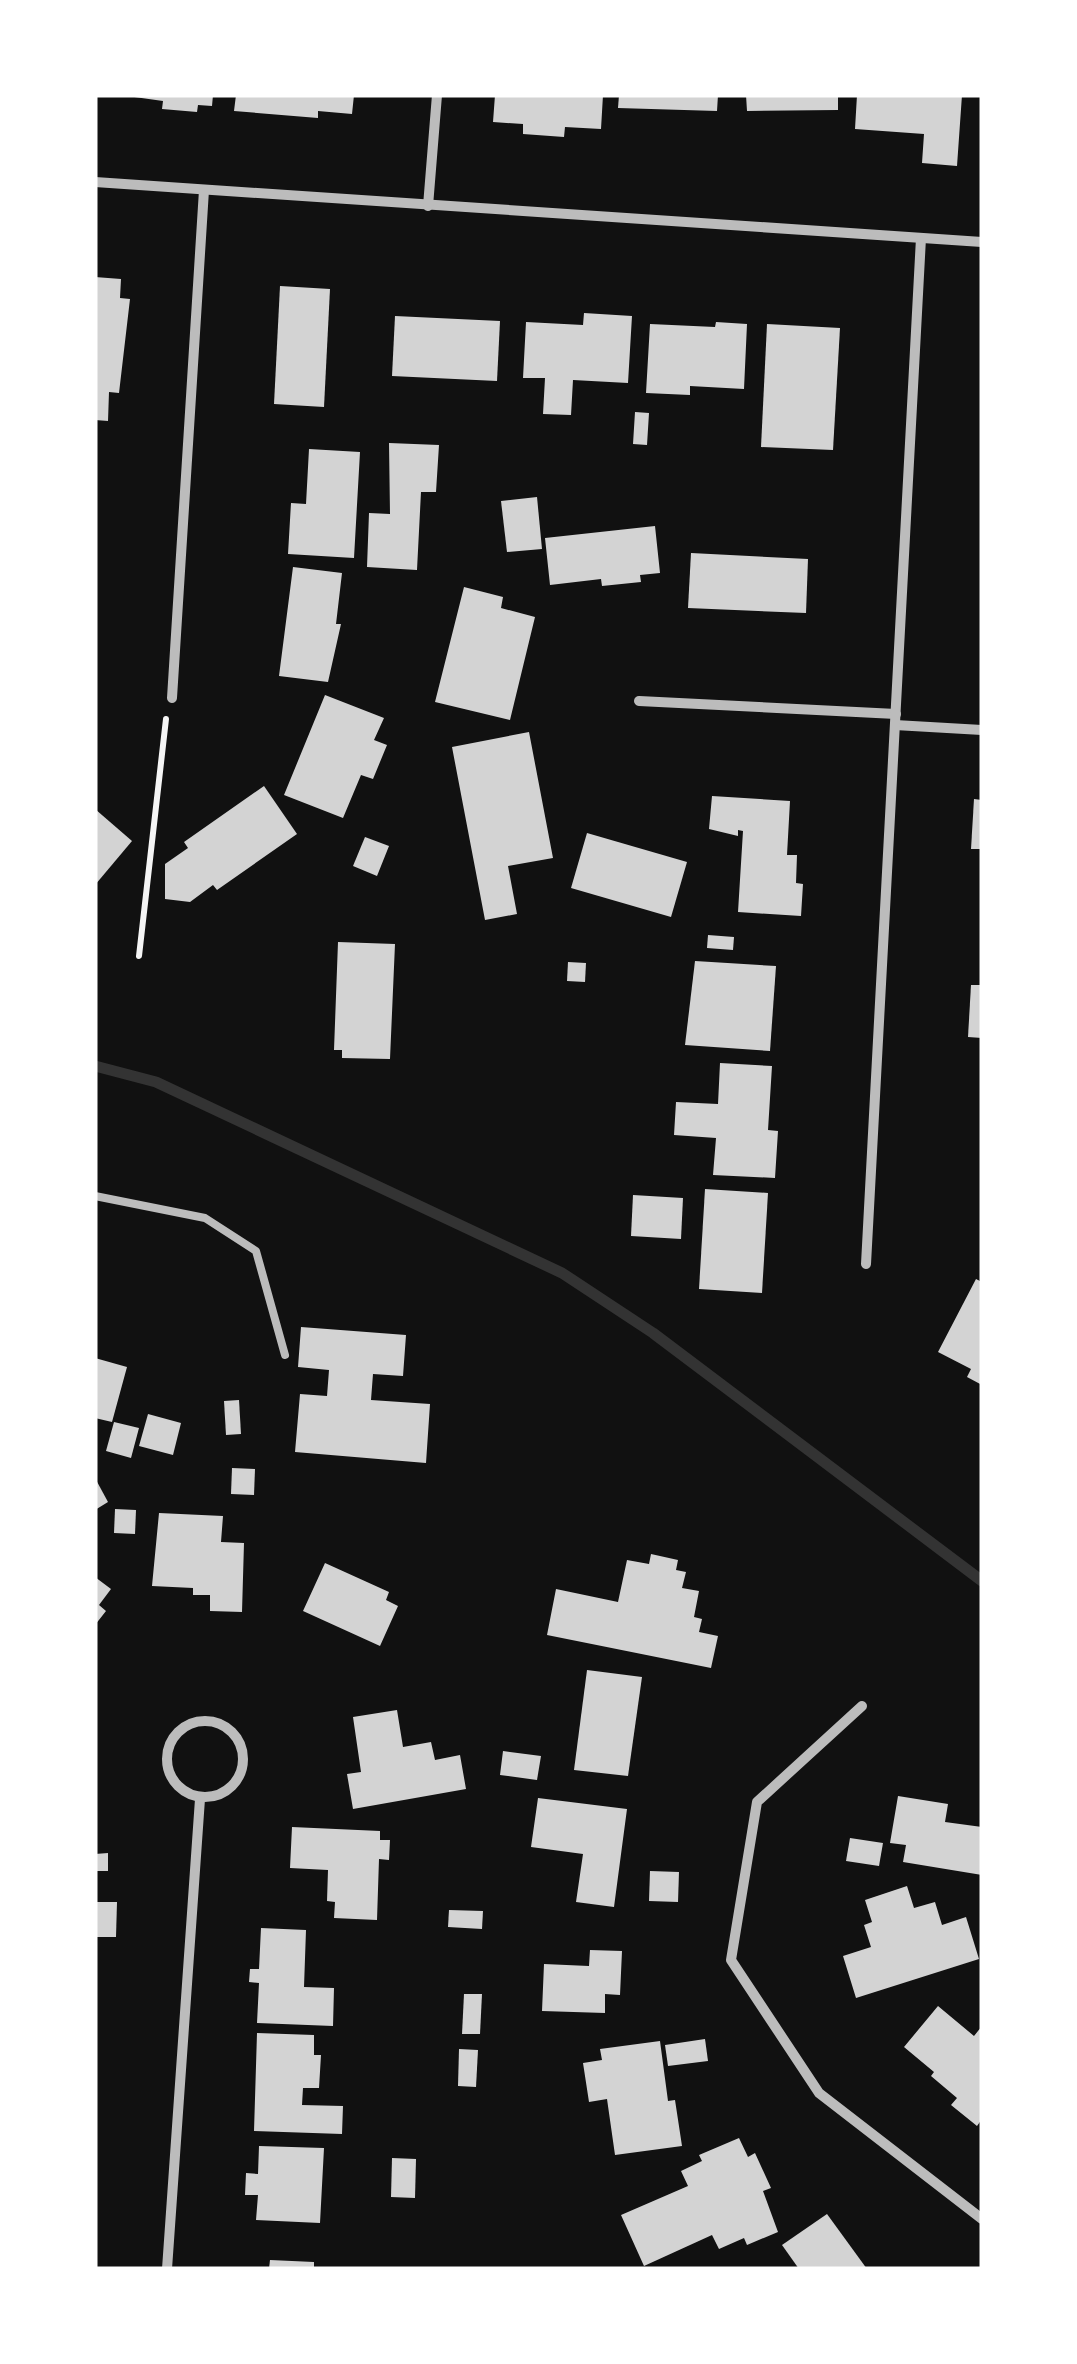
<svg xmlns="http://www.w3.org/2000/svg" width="1077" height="2364" font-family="'Titillium Web',sans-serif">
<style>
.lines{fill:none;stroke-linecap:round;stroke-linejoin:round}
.stream{stroke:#333;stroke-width:11}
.building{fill:#d3d3d3}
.path{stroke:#f5f5f5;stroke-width:6}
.service{stroke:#bcbcbc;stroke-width:8}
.minor{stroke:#bcbcbc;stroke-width:10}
</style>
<rect width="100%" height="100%" fill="#111"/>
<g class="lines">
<!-- stream -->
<path class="stream" d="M95,1066L156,1082L562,1273L653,1333L982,1581"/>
</g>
<!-- building -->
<g class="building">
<path d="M120,95H213L212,106L198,105L197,112L162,109L163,101Z"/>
<path d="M236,95H354L352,114L318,111V118L234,111Z"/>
<path d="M495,95H603L601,129L565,127L564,137L523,134V124L493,122Z"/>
<path d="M619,95H718L717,111L618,108Z"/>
<path d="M746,95H838V110L747,111Z"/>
<path d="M857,95H962L957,166L922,163L924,134L855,129Z"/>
<path d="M95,277L121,279L120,298L130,299L119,393L109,392L108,421L95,420Z"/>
<path d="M280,286L330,289L324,407L274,404Z"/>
<path d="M584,313L632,316L628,383L573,380L571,415L543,414L545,378H523L526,322L583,325Z"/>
<path d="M395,316L500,321L497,381L392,376Z"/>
<path d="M716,322L747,324L744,389L690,386V395L646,393L650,324L715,327Z"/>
<path d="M767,324L840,328L833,450L761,447Z"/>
<path d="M635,412L649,413L647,445L633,444Z"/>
<path d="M389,443L439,445L436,492H421L417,570L367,567L369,513L390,514Z"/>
<path d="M309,449L360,452L354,558L288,554L291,503L306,504Z"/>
<path d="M537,497L542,549L507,552L501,501Z"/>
<path d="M655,526L660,573L640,575L641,582L602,586L601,579L550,585L545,538Z"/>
<path d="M691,553L808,559L806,613L688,608Z"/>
<path d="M293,567L342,573L336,624H341L328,682L279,676Z"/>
<path d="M464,587L503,597L501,608L535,617L510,720L435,702Z"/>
<path d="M325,695L384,718L374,740L387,745L373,779L361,775L343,818L284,795Z"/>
<path d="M529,732L553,858L508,866L517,914L485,920L452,747Z"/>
<path d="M264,786L297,834L217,890L213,885L190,902L165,899V864L188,848L184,842Z"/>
<path d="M712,796L790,801L787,855H797L796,883L803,884L801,916L738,912L743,831L738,830V836L709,829Z"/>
<path d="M974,799L982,800V849H971Z"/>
<path d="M95,809L132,841L95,885Z"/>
<path d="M587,833L687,862L671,917L571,888Z"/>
<path d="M365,837L389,846L377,876L353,866Z"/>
<path d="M708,935L734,937L733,950L707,948Z"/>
<path d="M338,942L395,944L390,1059L342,1058V1050H334Z"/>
<path d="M695,961L776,966L770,1051L685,1045Z"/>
<path d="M568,962L586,963L585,982L567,981Z"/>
<path d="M971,985H982V1038L968,1037Z"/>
<path d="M720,1063L772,1066L768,1130L778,1131L775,1178L713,1175L716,1138L674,1135L676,1102L718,1104Z"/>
<path d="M705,1189L768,1193L762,1293L699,1289Z"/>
<path d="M633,1195L683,1198L681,1239L631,1236Z"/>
<path d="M976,1279L982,1282V1385L967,1377L971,1369L938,1352Z"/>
<path d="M301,1327L406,1335L403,1376L373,1374L371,1400L430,1404L426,1463L295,1452L300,1394L327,1396L329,1370L298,1367Z"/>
<path d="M95,1358L127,1367L112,1422L95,1418Z"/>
<path d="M239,1400L241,1434L226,1435L224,1401Z"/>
<path d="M148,1414L181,1423L173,1455L139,1446Z"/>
<path d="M114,1422L139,1428L131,1458L106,1451Z"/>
<path d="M232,1468L255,1469L254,1495L231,1494Z"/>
<path d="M95,1478L108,1502L95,1510Z"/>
<path d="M115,1509L136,1510L135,1534L114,1533Z"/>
<path d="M159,1513L223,1516L221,1542L244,1543L242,1612L210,1611V1595H193V1588L152,1586Z"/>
<path d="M651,1554L678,1560L676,1570L686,1572L682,1588L699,1591L694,1617L702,1619L699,1632L718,1636L711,1668L547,1635L556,1589L618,1602L627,1560L649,1564Z"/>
<path d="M325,1563L389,1592L386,1600L398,1606L380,1646L303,1611Z"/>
<path d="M95,1577L111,1589L99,1605L106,1611L95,1625Z"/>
<path d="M587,1670L642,1677L628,1776L574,1770Z"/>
<path d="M397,1710L403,1747L431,1742L435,1760L460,1755L466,1789L353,1809L347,1774L361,1772L353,1717Z"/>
<path d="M503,1751L541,1756L537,1780L500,1775Z"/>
<path d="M898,1796L948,1804L945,1822L982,1827V1875L903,1862L906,1845L890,1843Z"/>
<path d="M538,1798L627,1809L614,1907L576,1902L583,1854L531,1847Z"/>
<path d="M292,1827L380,1831V1840H390L389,1860L379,1859L377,1920L334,1918L335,1902L327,1901L328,1870L290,1868Z"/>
<path d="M850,1838L883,1843L879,1866L846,1861Z"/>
<path d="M108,1853V1871H95V1854Z"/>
<path d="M650,1871L679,1872L678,1902L649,1901Z"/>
<path d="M907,1886L914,1908L935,1902L942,1925L966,1917L979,1959L856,1998L843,1956L871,1947L864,1925L872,1922L865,1900Z"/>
<path d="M95,1902H117L116,1937H95Z"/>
<path d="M449,1910L483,1911L482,1929L448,1927Z"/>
<path d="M261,1928L306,1930L304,1987L334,1988L333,2026L257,2023L259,1983L249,1982L250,1969H259Z"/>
<path d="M590,1950L622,1951L620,1995L605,1994V2013L542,2011L544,1964L589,1966Z"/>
<path d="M464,1994H482L480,2034H462Z"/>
<path d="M938,2006L974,2036L982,2026V2119L977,2126L951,2105L957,2098L931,2076L934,2072L904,2047Z"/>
<path d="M257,2033L314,2035V2055H321L319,2088H303L302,2105L343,2106L342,2134L254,2131Z"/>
<path d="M705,2039L708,2061L668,2066L665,2045Z"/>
<path d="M660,2041L668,2101L675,2100L682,2146L615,2155L607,2099L589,2102L583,2063L602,2060L600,2049Z"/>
<path d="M459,2049L478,2050L476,2087L458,2086Z"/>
<path d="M739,2138L748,2157L755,2153L771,2188L763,2191L778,2232L747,2245L744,2238L719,2249L712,2235L644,2266L621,2215L688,2186L681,2171L702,2161L699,2155Z"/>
<path d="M259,2146L324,2148L320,2223L256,2220L258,2195H245L246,2173L258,2174Z"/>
<path d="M392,2158L416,2159L415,2198L391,2197Z"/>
<path d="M827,2214L867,2269H799L782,2245Z"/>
<path d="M270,2260L314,2262V2269H269Z"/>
</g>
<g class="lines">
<!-- path -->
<path class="path" d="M139,956L166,719"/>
<!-- service -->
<path class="service" d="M95,1196L205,1218L256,1251L285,1355"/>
<!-- minor -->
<g class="minor">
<path d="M95,182L982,242"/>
<path d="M428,206L437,95"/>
<path d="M172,698L204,190"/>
<path d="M639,701L896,714"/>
<path d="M895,725L982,730"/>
<path d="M866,1264L921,238"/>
<path d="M862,1706L757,1802L731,1960L819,2093L982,2219"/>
<circle cx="205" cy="1759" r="38"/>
<path d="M167,2269L200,1799"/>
</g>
</g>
<!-- border -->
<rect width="1077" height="2364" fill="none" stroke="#ffffff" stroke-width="195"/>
</svg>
